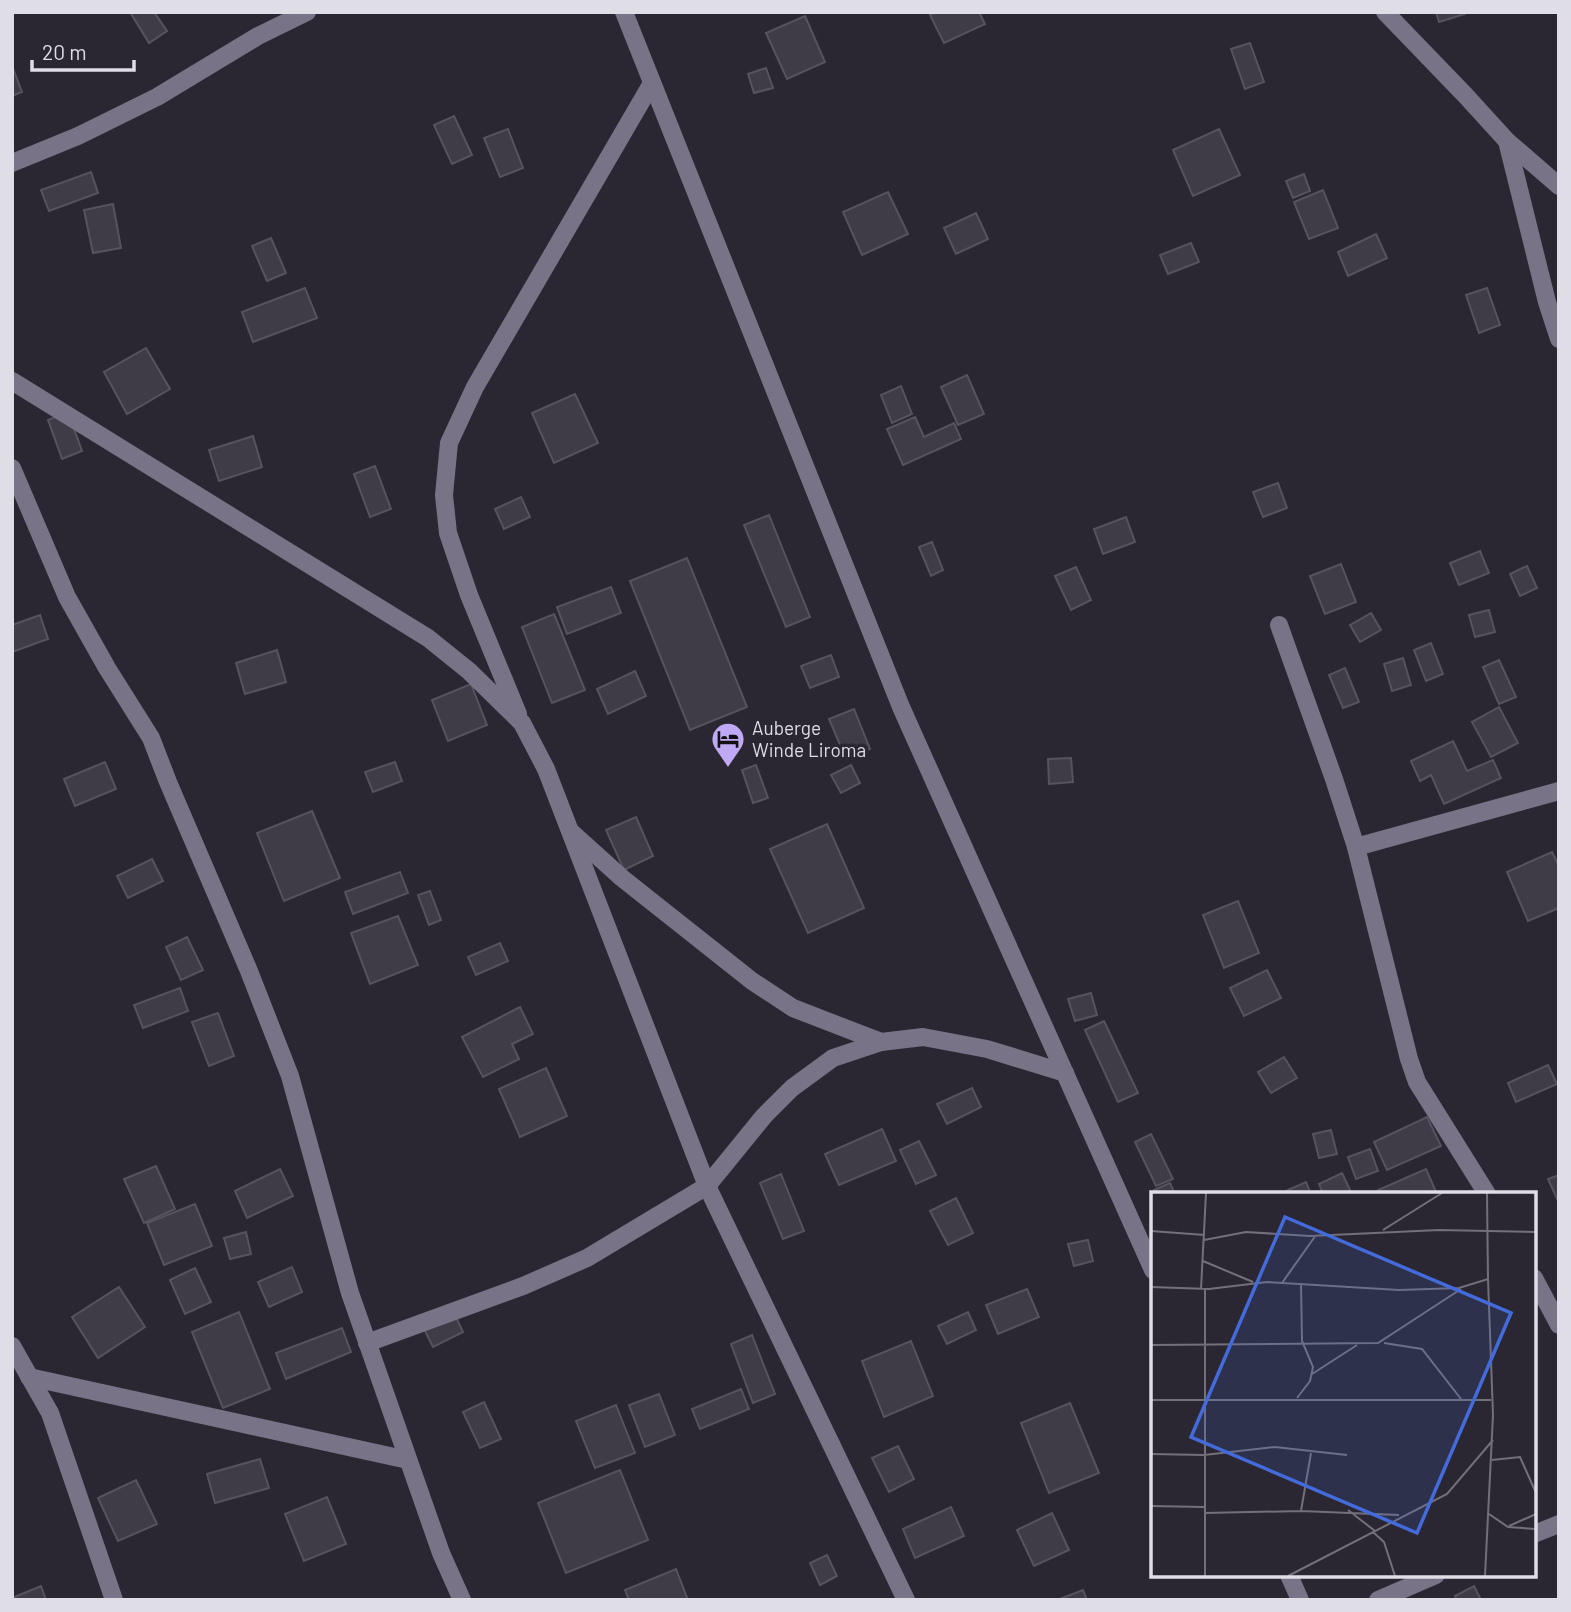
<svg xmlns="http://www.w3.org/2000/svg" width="1571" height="1612" font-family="Barlow,sans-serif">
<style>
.building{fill:#3f3c47;stroke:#56535f;stroke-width:2}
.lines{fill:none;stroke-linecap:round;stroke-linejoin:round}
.minor{stroke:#797387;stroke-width:18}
.labels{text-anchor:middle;stroke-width:7;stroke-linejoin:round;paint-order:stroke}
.poi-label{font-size:19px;fill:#dfdde5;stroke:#2a2732;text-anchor:start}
.inset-road{fill:none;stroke:#72707a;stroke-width:2}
.view{fill:#446bdb;fill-opacity:0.15;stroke:#446bdb;stroke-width:3.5}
.inset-edge{fill:none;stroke:#dfdde5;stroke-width:3.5}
</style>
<rect width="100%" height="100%" fill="#2a2732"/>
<!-- building -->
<g class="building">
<path d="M130,12H154L167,31L149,43Z"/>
<path d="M936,12H979L985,24L944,43L930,15Z"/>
<path d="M1436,12H1464L1465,14L1439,22Z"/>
<path d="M805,16L825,62L787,79L766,33Z"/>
<path d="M1250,43L1264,82L1245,89L1231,49Z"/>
<path d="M12,66L22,92L12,96Z"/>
<path d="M766,68L773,88L754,93L748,74Z"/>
<path d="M454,116L472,155L452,164L434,125Z"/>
<path d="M508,129L523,168L500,177L484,138Z"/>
<path d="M1219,129L1240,175L1193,196L1173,150Z"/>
<path d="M91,172L98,193L49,211L41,190Z"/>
<path d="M1304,174L1310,191L1293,198L1286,181Z"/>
<path d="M1323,190L1338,228L1309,239L1294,202Z"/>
<path d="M888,192L908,234L862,255L843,212Z"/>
<path d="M113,204L121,248L93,253L84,210Z"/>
<path d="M976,213L988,239L956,254L944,228Z"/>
<path d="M1376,234L1387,258L1348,276L1338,252Z"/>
<path d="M271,238L286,273L267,281L252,246Z"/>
<path d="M1191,243L1199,262L1168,274L1160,255Z"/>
<path d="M305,288L317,318L253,342L242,312Z"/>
<path d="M1487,288L1500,325L1479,333L1466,295Z"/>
<path d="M146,348L170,389L127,414L104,372Z"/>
<path d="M967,375L984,414L958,425L941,387Z"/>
<path d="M901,386L912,414L892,423L881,395Z"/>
<path d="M575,394L598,443L554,463L532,413Z"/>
<path d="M68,412L82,451L62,459L48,420Z"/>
<path d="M915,417L924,437L954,423L961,439L903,465L887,429Z"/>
<path d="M253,436L262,467L219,481L209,450Z"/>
<path d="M375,466L391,509L370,517L354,474Z"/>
<path d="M1278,483L1287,508L1263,517L1253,492Z"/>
<path d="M521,497L530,517L504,529L495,509Z"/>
<path d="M769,515L810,617L786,627L744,525Z"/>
<path d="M1126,517L1135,542L1103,554L1094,529Z"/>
<path d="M932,542L943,570L931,576L919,547Z"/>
<path d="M1480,551L1489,573L1459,585L1450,563Z"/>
<path d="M687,558L747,707L690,730L630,581Z"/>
<path d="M1341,564L1356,602L1325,614L1310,576Z"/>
<path d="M1527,566L1537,588L1520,596L1510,574Z"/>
<path d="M1076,567L1091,600L1071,610L1055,576Z"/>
<path d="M611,587L621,613L567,634L557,607Z"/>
<path d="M1489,610L1495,632L1475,637L1469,615Z"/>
<path d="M1371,613L1381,630L1360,642L1350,625Z"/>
<path d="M554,614L585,690L552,703L522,627Z"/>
<path d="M40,615L48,639L12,652V625Z"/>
<path d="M1431,643L1443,674L1426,681L1414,650Z"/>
<path d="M277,650L286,682L245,694L236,663Z"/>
<path d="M831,655L839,677L810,688L801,666Z"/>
<path d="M1403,658L1411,685L1392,691L1384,664Z"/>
<path d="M1499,660L1516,697L1499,704L1483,667Z"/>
<path d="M1345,668L1359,702L1343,708L1329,675Z"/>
<path d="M635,671L646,696L608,714L597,689Z"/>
<path d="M471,684L487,725L448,741L432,700Z"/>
<path d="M1499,707L1518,743L1491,757L1472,722Z"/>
<path d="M854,709L870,749L846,759L829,719Z"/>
<path d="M1453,741L1467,771L1493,760L1501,778L1444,804L1431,775L1420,781L1411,761Z"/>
<path d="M1071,758L1073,782L1049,784L1048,759Z"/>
<path d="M105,762L116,789L75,806L64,779Z"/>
<path d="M395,762L402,781L373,792L365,772Z"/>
<path d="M756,765L768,798L753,803L742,770Z"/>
<path d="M851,765L860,783L841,793L831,775Z"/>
<path d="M312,811L340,878L284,901L257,833Z"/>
<path d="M636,817L653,856L624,870L606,830Z"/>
<path d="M827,824L864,908L808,933L770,849Z"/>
<path d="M1552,852L1559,866V908L1528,921L1507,872Z"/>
<path d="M152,859L163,881L128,898L117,876Z"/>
<path d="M400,872L408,893L353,914L345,892Z"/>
<path d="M430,891L441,920L429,925L418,895Z"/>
<path d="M1238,901L1259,953L1224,968L1203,915Z"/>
<path d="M398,916L418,965L370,984L351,933Z"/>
<path d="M187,937L203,970L181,980L166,947Z"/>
<path d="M500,943L508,961L476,975L468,957Z"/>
<path d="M1267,970L1281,998L1244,1016L1230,988Z"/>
<path d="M180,988L188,1011L143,1028L134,1005Z"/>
<path d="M1091,993L1097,1015L1075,1021L1068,999Z"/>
<path d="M520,1007L533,1034L512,1044L519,1059L483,1077L462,1037Z"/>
<path d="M218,1013L234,1056L209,1066L192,1022Z"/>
<path d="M1104,1021L1138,1093L1118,1102L1085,1030Z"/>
<path d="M1284,1057L1297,1078L1271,1093L1258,1072Z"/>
<path d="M1548,1065L1557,1084L1516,1102L1508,1083Z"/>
<path d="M546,1068L567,1116L520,1137L499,1089Z"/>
<path d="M972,1088L981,1107L947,1124L937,1104Z"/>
<path d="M1427,1117L1441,1146L1387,1170L1374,1142Z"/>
<path d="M882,1129L896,1161L839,1185L825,1154Z"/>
<path d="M1331,1130L1337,1154L1319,1158L1313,1134Z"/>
<path d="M1151,1134L1173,1179L1156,1186L1135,1142Z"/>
<path d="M919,1141L936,1175L916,1184L900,1150Z"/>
<path d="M1370,1149L1378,1171L1356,1179L1348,1157Z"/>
<path d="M156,1166L175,1209L144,1223L124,1179Z"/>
<path d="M280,1169L293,1196L247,1218L235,1191Z"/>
<path d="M1426,1169L1437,1194H1379L1378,1190Z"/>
<path d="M1342,1173L1352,1194H1323L1319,1184Z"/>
<path d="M781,1174L804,1231L783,1239L760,1183Z"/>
<path d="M1559,1175V1203L1548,1179Z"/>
<path d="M1306,1182L1311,1194H1279Z"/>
<path d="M1170,1183L1175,1194H1156L1154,1190Z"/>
<path d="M956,1198L973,1233L948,1245L930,1211Z"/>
<path d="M195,1204L212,1246L164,1265L147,1223Z"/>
<path d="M246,1232L251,1254L230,1259L224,1238Z"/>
<path d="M1088,1240L1093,1261L1074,1266L1068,1244Z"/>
<path d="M292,1267L302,1292L269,1307L258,1282Z"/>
<path d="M195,1268L211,1302L185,1314L170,1280Z"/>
<path d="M119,1287L145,1327L98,1358L72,1317Z"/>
<path d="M1027,1289L1039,1317L998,1334L986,1305Z"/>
<path d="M453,1311L463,1332L433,1347L422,1325Z"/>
<path d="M239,1312L270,1389L223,1408L192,1332Z"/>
<path d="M968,1312L976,1330L947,1344L938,1326Z"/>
<path d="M342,1328L351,1352L286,1379L276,1353Z"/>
<path d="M752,1335L775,1394L753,1403L731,1344Z"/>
<path d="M911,1341L933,1396L884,1417L862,1361Z"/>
<path d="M741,1389L749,1409L700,1429L692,1409Z"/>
<path d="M659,1394L675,1435L645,1447L629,1405Z"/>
<path d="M484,1402L501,1439L480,1448L463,1412Z"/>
<path d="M1070,1403L1099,1473L1049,1493L1021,1423Z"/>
<path d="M616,1405L635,1453L595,1468L576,1421Z"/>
<path d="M898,1446L914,1479L889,1492L872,1458Z"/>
<path d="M260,1459L269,1488L215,1503L207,1474Z"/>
<path d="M620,1470L648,1540L566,1573L538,1503Z"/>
<path d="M136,1480L157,1524L118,1541L98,1498Z"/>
<path d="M327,1497L346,1544L304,1561L285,1514Z"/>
<path d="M951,1507L964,1536L915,1558L903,1529Z"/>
<path d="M1052,1513L1069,1550L1034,1566L1017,1530Z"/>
<path d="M827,1555L837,1576L820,1585L810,1563Z"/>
<path d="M676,1569L688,1600H629L625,1590Z"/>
<path d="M41,1586L46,1600H12V1598Z"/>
<path d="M1474,1586L1481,1600H1457L1455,1596Z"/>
<path d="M1083,1590L1087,1600H1057Z"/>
</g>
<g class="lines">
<!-- minor -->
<g class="minor">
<path d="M624,12L901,707L1153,1270"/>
<path d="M1385,12L1466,96L1507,141L1559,186"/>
<path d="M1507,141L1547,302L1559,339"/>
<path d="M12,163L78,136L157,97L258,36L307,12"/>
<path d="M12,381L428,638L469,671L522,723L546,769L707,1186L906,1600"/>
<path d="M12,468L67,597L107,668L151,738L168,782L249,971L290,1076L350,1293L441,1553L462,1600"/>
<path d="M1279,625L1334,779L1356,847L1409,1059L1417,1082L1487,1194"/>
<path d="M518,714L469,595L448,533L444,495L449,443L475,387L652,83"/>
<path d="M571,832L622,878L752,981L793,1008L881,1042"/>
<path d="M1356,847L1559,791"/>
<path d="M1534,1278L1559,1325"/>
<path d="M367,1343L523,1286L587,1258L707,1186L764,1116L792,1088L833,1058L881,1042L923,1037L987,1049L1065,1073"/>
<path d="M12,1346L50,1413L114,1600"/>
<path d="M29,1377L408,1460"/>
<path d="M1534,1534L1559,1524"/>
<path d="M1289,1575L1300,1600"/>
<path d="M1378,1600L1436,1575"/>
</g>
</g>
<!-- icons -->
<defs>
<symbol id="hotel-pin" viewBox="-11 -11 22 30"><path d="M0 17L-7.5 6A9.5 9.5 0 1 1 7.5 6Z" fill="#bfa8f4" stroke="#2a2732"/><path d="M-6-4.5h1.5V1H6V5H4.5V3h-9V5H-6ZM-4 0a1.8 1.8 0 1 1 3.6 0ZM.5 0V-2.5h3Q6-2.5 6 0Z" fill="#111"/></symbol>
</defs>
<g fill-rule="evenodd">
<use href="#hotel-pin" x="709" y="720" width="38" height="52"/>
</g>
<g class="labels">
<!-- poi labels -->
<g class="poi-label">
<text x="752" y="735">Auberge<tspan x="752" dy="22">Winde Liroma</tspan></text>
</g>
</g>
<!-- overview -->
<g transform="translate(1151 1192)">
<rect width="385" height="385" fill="#2a2732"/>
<path class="inset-road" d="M336,1L337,87M232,38L291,1M0,39L54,43M53,48L95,40L159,44L288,38L385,40M52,69L102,90M131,91L165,43M0,95L58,97L116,90L248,98L308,96L337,87L342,223L334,384M50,97L55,1M233,151L271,157L310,207M0,153L227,151L310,97M161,182L206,153M146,206L159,189L162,175L151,149L150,92M0,208H340M0,262L53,263L124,255L196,263M341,268L369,265L385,301M0,314L53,315M197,318L224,339M150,319L248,323M53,321L150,319L160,261M338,322L357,335L385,337M358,334L385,322M222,340L233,350L244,384M54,384V97M137,384L296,302L342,248"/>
<path class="view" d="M134,25L360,121L266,341L40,245Z"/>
<rect width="385" height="385" class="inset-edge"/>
</g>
<!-- border -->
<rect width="1571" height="1612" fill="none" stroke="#dfdde5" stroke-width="28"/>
<!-- scale -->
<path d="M32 60v10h102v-10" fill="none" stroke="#dfdde5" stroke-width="3.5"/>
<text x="42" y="60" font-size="21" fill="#dfdde5" stroke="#2a2732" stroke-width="5" paint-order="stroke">20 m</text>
</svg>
